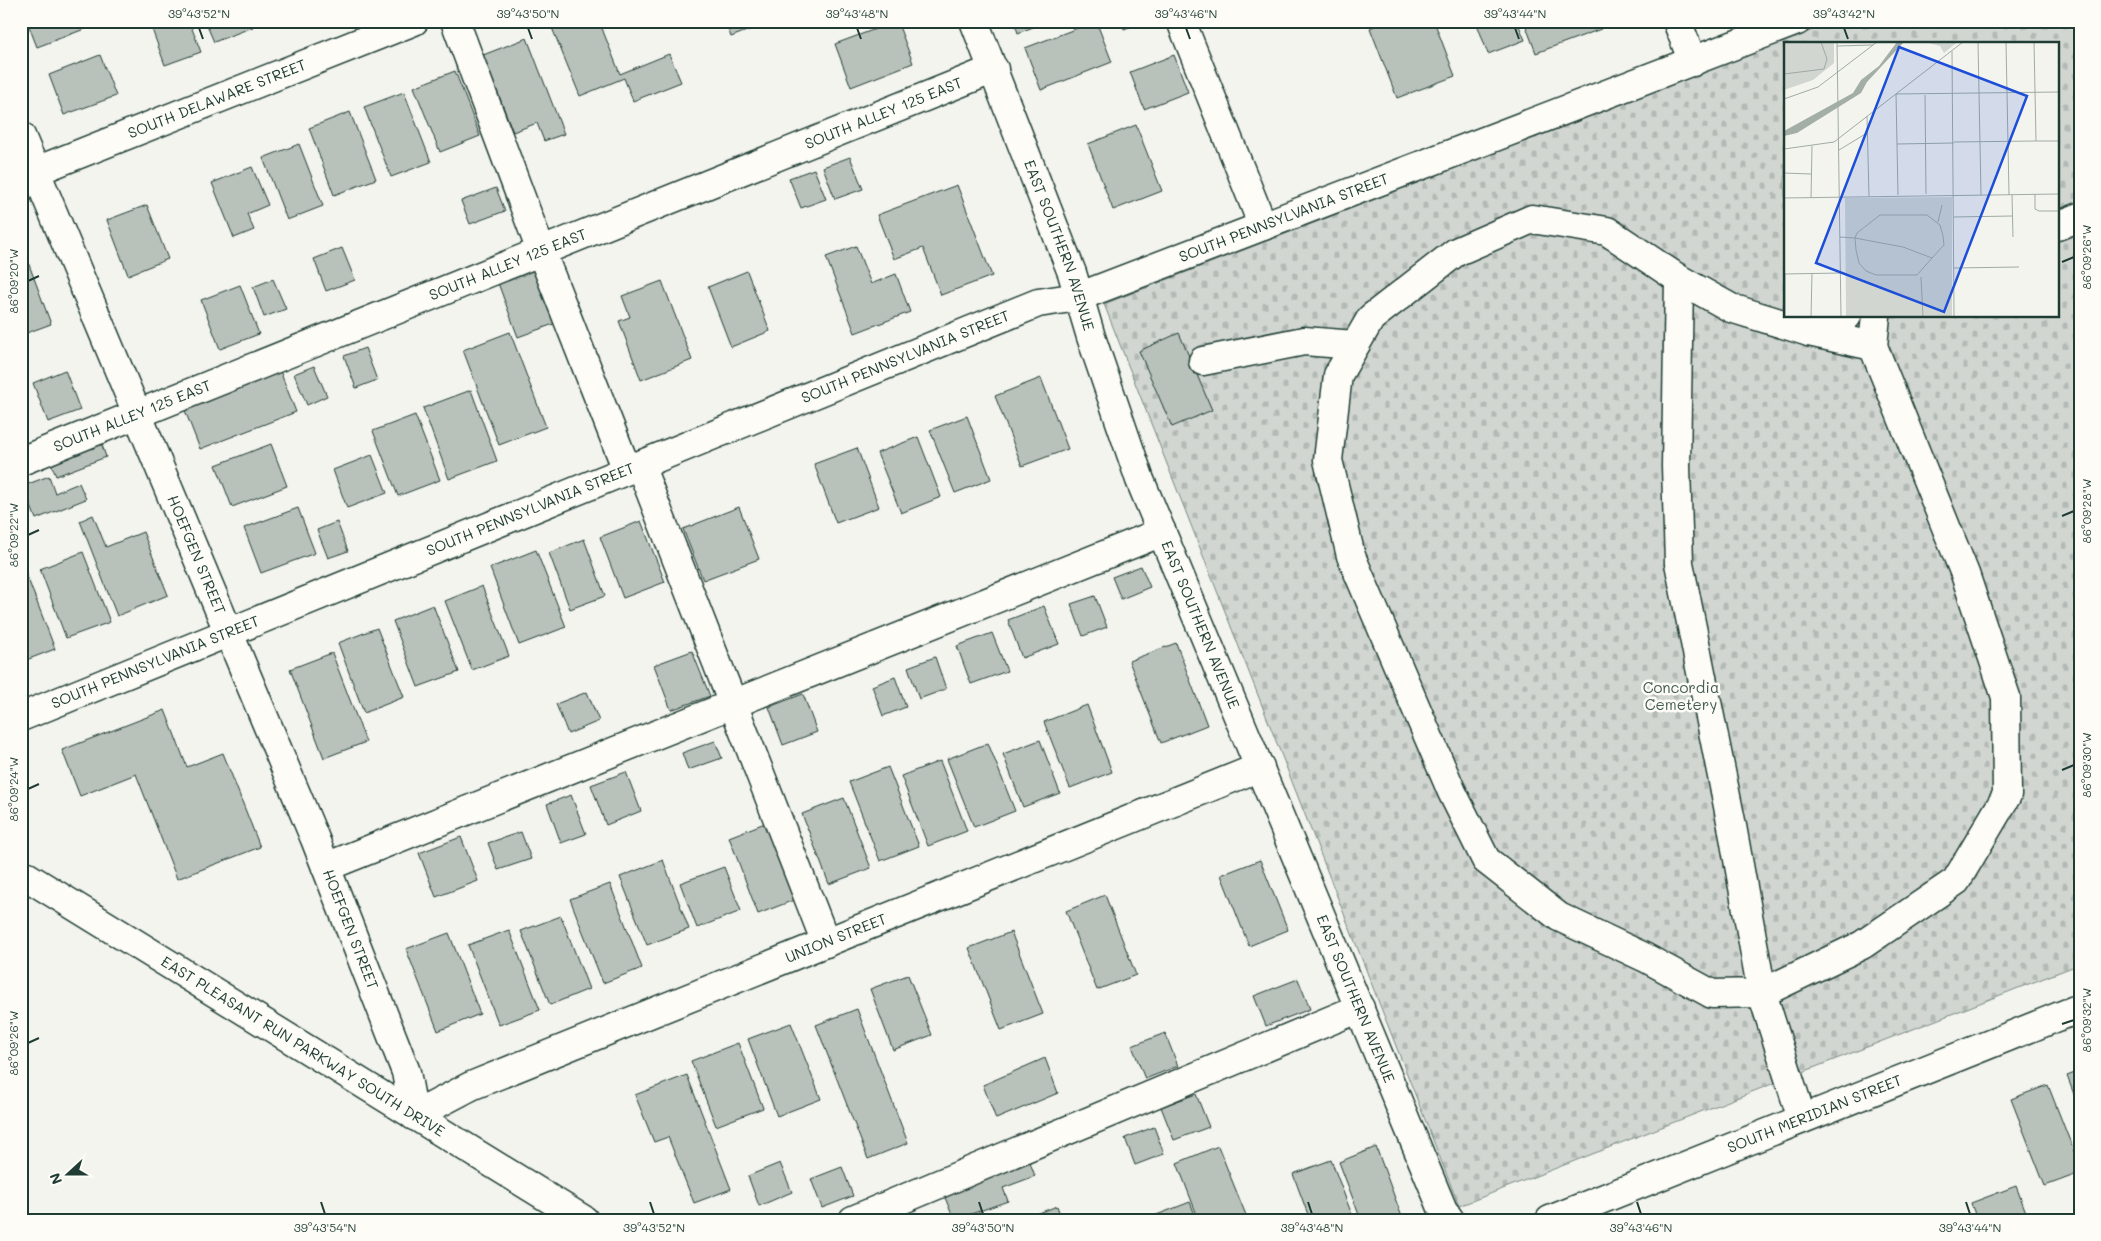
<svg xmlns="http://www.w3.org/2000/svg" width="2101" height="1241" font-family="Mali,sans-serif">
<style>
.cemetery{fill:url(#cemetery-stones);stroke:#788a82;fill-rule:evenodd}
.building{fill:#b9c1bb;stroke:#1f3d34}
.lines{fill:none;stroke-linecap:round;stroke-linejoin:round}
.minor-casing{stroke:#1f3d34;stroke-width:31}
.major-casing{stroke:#1f3d34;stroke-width:31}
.minor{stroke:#fdfcf7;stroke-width:28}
.major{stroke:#fdfcf7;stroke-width:28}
.ticks{fill:none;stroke:#1f3d34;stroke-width:2}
.labels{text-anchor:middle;stroke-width:5;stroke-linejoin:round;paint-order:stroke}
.street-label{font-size:15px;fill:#1f3d34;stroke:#fdfcf7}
.park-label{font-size:15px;fill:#435c53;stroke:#fdfcf7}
.inset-road{fill:none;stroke:#9faba4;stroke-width:1}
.view{fill:#1d4ed8;fill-opacity:0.15;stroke:#1d4ed8;stroke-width:2.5}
.inset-edge{fill:none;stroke:#1f3d34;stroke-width:2.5}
.neatline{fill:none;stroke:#1f3d34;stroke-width:2}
.ticks-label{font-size:12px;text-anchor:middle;fill:#1f3d34}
</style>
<defs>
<pattern id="cemetery-stones" width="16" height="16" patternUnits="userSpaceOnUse" patternTransform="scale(1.25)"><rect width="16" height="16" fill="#d1d6d1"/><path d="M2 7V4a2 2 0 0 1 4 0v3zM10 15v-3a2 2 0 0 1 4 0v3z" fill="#b3b9b4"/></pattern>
</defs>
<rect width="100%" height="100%" fill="#f4f4ef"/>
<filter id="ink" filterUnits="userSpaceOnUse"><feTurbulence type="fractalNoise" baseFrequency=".02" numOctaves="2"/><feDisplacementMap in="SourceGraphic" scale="10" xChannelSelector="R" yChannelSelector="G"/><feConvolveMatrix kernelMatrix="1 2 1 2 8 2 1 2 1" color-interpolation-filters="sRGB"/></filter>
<g filter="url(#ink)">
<!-- cemetery -->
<path class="cemetery" d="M1836,21H2080V964L1459,1206L1104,304ZM1785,44H2057V316H1785Z"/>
<!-- building -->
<g class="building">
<path d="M27,21H94L95,25L37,47Z"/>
<path d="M149,21H189L201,52L165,65Z"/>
<path d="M205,21H251L253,27L214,42Z"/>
<path d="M554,21H599L620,74L669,54L681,82L633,101L624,78L580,96L550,23Z"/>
<path d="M725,21H755L757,27L731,37Z"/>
<path d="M897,21L913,63L851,87L835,44Z"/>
<path d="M1014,21H1048L1018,33Z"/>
<path d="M1096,21L1112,62L1041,90L1025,48Z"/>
<path d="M1121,21H1145L1124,29Z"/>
<path d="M1386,21H1434L1455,76L1397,98L1370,28Z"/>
<path d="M1476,21H1517L1525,40L1488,54Z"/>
<path d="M1524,21H1598L1601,29L1536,53Z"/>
<path d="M527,38L564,134L544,141L537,123L513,132L483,55Z"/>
<path d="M100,55L116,96L64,115L49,75Z"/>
<path d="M1174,55L1188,92L1144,109L1130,72Z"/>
<path d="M455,71L480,136L440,152L414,87Z"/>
<path d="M404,92L431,162L391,177L364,107Z"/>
<path d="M350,112L376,179L334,195L309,128Z"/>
<path d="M1136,125L1162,191L1113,210L1088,144Z"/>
<path d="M299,144L323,206L287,220L263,158Z"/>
<path d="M850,157L863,189L835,199L823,167Z"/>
<path d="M252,167L268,205L247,214L254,230L234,238L212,183Z"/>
<path d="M814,169L826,199L801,208L789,178Z"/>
<path d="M957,185L992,276L941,295L923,248L894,259L877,215Z"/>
<path d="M496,188L505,211L470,224L461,201Z"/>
<path d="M147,205L168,259L128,275L107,220Z"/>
<path d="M856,246L871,284L896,274L910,312L855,333L826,257Z"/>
<path d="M342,248L355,280L326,291L314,259Z"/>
<path d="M24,251L51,324L21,335V252Z"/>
<path d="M535,260L559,322L518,337L495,275Z"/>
<path d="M747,271L770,331L731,347L708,287Z"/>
<path d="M273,279L286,309L264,317L253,287Z"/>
<path d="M662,281L692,360L641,380L619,321L630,317L622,296Z"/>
<path d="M240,285L259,334L220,349L201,300Z"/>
<path d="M510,332L546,427L499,445L463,350Z"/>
<path d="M1179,333L1212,410L1172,427L1139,351Z"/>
<path d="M365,348L377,380L356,388L344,356Z"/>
<path d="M314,366L327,396L307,405L294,374Z"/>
<path d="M65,370L80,410L48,422L33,383Z"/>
<path d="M280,371L296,412L200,449L184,408Z"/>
<path d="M1041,378L1068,449L1022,466L995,396Z"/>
<path d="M471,390L497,461L449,479L423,408Z"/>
<path d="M415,415L440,480L398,496L373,431Z"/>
<path d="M967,416L991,479L955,493L930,430Z"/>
<path d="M99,436L106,457L56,476L48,456Z"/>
<path d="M918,437L941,497L901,513L877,453Z"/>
<path d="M271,444L287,486L232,507L216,465Z"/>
<path d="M857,448L879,507L836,523L814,464Z"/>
<path d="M372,455L387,493L347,508L333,470Z"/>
<path d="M49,476L55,493L79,483L86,499L36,519L23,486Z"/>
<path d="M739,507L759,559L703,580L683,529Z"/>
<path d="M298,508L315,553L261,573L244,528Z"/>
<path d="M93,515L106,547L143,532L168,595L117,616L80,521Z"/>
<path d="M641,521L665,582L623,598L600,537Z"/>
<path d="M337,522L348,551L328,558L317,530Z"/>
<path d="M584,539L605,596L570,609L549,553Z"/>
<path d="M536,550L566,627L519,645L490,568Z"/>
<path d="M83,552L110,622L66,638L40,569Z"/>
<path d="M1141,566L1150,587L1121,599L1112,577Z"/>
<path d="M25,571L55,649L21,662V572Z"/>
<path d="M482,586L509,656L472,670L445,601Z"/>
<path d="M1095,596L1107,627L1083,636L1071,604Z"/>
<path d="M433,605L459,672L418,687L393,621Z"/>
<path d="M1044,606L1059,644L1022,658L1008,620Z"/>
<path d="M377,628L404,697L364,713L338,643Z"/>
<path d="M992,633L1007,671L971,684L957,646Z"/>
<path d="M1176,643L1207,725L1161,743L1129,661Z"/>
<path d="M692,651L710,696L671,710L654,665Z"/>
<path d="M332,653L366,742L324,758L290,669Z"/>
<path d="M935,657L946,689L919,699L908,667Z"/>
<path d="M895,677L906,707L883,716L872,686Z"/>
<path d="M587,692L599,721L568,734L556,704Z"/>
<path d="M803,694L817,732L783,745L769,707Z"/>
<path d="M1087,705L1112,772L1070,788L1044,722Z"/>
<path d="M165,710L187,767L223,753L260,847L177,879L136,774L80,796L62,750Z"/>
<path d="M1040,740L1060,793L1023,807L1003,754Z"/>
<path d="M715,741L722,758L688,770L682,753Z"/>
<path d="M988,743L1015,811L974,827L947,759Z"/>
<path d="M940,761L967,831L928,846L901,776Z"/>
<path d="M888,767L919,846L880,861L849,782Z"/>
<path d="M626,772L641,811L606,825L591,785Z"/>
<path d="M571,795L586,834L561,843L547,804Z"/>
<path d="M844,798L871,868L829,884L802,814Z"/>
<path d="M770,821L799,898L758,914L729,837Z"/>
<path d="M521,832L531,859L498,870L488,843Z"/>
<path d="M461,837L478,881L436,897L419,853Z"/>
<path d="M663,860L689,929L647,945L620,877Z"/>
<path d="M1260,860L1288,930L1249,946L1221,875Z"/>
<path d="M724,867L741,911L697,928L680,883Z"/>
<path d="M610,884L642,968L603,983L570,899Z"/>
<path d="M1105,895L1136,975L1097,990L1066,911Z"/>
<path d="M561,916L589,989L550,1005L521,931Z"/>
<path d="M509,930L540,1010L499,1025L468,945Z"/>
<path d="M1011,932L1043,1014L1001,1030L969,948Z"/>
<path d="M449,933L480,1014L438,1031L406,949Z"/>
<path d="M908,975L932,1035L893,1050L870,989Z"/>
<path d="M1298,979L1310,1009L1266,1026L1254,996Z"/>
<path d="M857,1009L908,1143L868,1159L816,1025Z"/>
<path d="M791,1023L821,1099L777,1116L748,1039Z"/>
<path d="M1165,1033L1178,1066L1145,1079L1132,1046Z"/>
<path d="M738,1043L763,1108L716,1126L691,1061Z"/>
<path d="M1045,1058L1058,1093L996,1119L983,1085Z"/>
<path d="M2080,1071V1110L2067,1076Z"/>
<path d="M687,1075L731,1189L694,1203L668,1137L654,1142L635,1095Z"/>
<path d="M2048,1085L2080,1167V1173L2045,1186L2011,1099Z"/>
<path d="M1196,1094L1209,1127L1174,1140L1161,1107Z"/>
<path d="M1154,1127L1164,1154L1135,1165L1125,1138Z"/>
<path d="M1218,1146L1248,1220H1199L1177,1163Z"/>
<path d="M1376,1147L1402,1217L1396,1220H1361L1339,1162Z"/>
<path d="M1028,1157L1035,1176L1003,1188L1008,1201L954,1220L942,1190Z"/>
<path d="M1331,1160L1354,1220H1310L1293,1174Z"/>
<path d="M780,1163L792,1192L759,1206L748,1176Z"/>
<path d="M842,1167L853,1196L822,1208L811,1179Z"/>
<path d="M2016,1186L2029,1220H1977L1971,1203Z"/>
<path d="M1190,1202L1197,1220H1155L1154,1216Z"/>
<path d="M1057,1206L1062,1220H1021Z"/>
</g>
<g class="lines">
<defs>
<g id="minor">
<path d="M455,21L541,251L627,470"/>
<path id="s1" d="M974,21L1072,273L1091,337L1140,480L1443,1210L1450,1220"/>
<path d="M1181,21L1263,226"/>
<path d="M1677,21L1693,62"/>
<path id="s2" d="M21,136L315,839L406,1072L414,1116L471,1086L1260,767"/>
<path id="s3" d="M21,177L414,21"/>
<path d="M2057,226L2080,217"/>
<path d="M1679,279L1731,308L1809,332L1873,346L1965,574L2006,697L2007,795L1956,881L1862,945L1762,993L1712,994L1646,958L1559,917L1486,860L1452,792L1351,556L1328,460L1338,375L1371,318L1456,252L1532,219L1607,231L1679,279L1676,466L1679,563L1732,826L1762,993L1802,1119"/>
<path d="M1809,332L1847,316"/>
<path d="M1873,346L1876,316"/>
<path d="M1203,361L1304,341L1355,345"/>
<path id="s4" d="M21,461L994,69"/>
<path d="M640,465L826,943"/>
<path id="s5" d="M21,717L1038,303L1078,297L1797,21"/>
<path d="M326,867L1162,532"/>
<path id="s6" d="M21,873L584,1220"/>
<path d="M853,1220L1360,1008"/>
</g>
<g id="major">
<path id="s7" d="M1550,1220L2080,1008"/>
</g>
</defs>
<!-- minor casing -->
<use href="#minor" class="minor-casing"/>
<!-- major casing -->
<use href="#major" class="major-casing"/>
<!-- minor -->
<use href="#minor" class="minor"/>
<!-- major -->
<use href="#major" class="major"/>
</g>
</g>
<!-- ticks -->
<path class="ticks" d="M199,28L203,39M528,28L532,39M857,28L861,39M1186,28L1190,39M1515,28L1519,39M1844,28L1848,39M2062,262L2074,257M28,281L39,276M2062,516L2074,511M28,535L39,530M2062,770L2074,765M28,789L39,784M2062,1024L2074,1020M28,1043L39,1038M321,1202L325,1214M650,1202L654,1214M979,1202L983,1214M1308,1202L1312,1214M1637,1202L1641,1214M1966,1202L1970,1214"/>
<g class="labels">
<!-- street labels -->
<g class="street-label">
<text dy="5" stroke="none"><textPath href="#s3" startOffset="211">SOUTH DELAWARE STREET</textPath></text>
<text dy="5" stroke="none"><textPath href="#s4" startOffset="930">SOUTH ALLEY 125 EAST</textPath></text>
<text dy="5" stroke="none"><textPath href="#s5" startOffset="1359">SOUTH PENNSYLVANIA STREET</textPath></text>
<text dy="5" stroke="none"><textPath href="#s1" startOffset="240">EAST SOUTHERN AVENUE</textPath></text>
<text dy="5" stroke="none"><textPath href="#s4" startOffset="525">SOUTH ALLEY 125 EAST</textPath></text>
<text dy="5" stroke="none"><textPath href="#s5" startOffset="955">SOUTH PENNSYLVANIA STREET</textPath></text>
<text dy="5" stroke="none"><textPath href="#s4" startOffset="120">SOUTH ALLEY 125 EAST</textPath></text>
<text dy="5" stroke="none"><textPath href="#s5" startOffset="550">SOUTH PENNSYLVANIA STREET</textPath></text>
<text dy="5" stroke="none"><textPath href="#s2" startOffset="454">HOEFGEN STREET</textPath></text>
<text dy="5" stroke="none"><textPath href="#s1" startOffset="645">EAST SOUTHERN AVENUE</textPath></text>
<text dy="5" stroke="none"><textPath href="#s5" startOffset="145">SOUTH PENNSYLVANIA STREET</textPath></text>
<text dy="5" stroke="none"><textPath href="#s2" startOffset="859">HOEFGEN STREET</textPath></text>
<text dy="5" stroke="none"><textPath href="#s2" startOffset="1515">UNION STREET</textPath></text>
<text dy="5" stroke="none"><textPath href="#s1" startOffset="1050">EAST SOUTHERN AVENUE</textPath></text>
<text dy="5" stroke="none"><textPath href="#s6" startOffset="331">EAST PLEASANT RUN PARKWAY SOUTH DRIVE</textPath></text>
<text dy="5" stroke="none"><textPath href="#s7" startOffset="285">SOUTH MERIDIAN STREET</textPath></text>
</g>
<!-- park labels -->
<g class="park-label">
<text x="1681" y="693">Concordia<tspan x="1681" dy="17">Cemetery</tspan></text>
</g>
</g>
<!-- overview -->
<g transform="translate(1784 42)">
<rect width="275" height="275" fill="#f4f4ef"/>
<path d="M141,0H172V1L160,11L156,4Z" fill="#d1d6d1"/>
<path d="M0,0H50V21L29,38L0,48ZM168,155V275H62L61,156Z" fill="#d1d6d1"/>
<path d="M113,0H120L83,40L77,51L13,91L0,94V89L69,51L77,38L95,24Z" fill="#a3aea7"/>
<path class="inset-road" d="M53,0L57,275M194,0L197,153M222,0L225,153M53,4L89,3M168,9L170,275M0,32L40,27L43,17L37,0M141,53L142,152M0,57L34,45L93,0M83,74L85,154M252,99H275M170,100L252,99L250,0M113,102L170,101M0,107L50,100L179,0M55,108L83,91M0,131L27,132M251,152V167L255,169H275M114,153L112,52L275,50M228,153L229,195M0,156L275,152M27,156L28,104M170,175L228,174M154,180L158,163M56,195L71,196L119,205L148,216L160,203L159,194L156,183L143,173H96L73,191L71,196L72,208L75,221L82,229L92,233H133L148,216M170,226L235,225M0,232L57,231M1,232V275M137,235L139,275M27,275L28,231"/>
<path class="view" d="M115,5L243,54L160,270L32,221Z"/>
<rect width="275" height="275" class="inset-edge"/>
</g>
<!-- margin -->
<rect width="2101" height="1241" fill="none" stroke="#fdfcf7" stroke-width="55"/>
<!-- north arrow -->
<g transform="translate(68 1174) rotate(249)" stroke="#fdfcf7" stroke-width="4" paint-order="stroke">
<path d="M0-4L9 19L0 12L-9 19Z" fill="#1f3d34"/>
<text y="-8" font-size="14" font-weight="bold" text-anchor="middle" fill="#1f3d34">N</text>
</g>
<rect x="28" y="28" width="2046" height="1186" class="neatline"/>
<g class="ticks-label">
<text x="199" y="18">39°43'52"N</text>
<text x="528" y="18">39°43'50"N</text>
<text x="857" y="18">39°43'48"N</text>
<text x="1186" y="18">39°43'46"N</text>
<text x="1515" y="18">39°43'44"N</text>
<text x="1844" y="18">39°43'42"N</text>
<text transform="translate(2087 257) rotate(-90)" y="4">86°09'26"W</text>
<text transform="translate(14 281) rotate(-90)" y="4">86°09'20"W</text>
<text transform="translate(2087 511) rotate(-90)" y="4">86°09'28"W</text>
<text transform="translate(14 535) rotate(-90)" y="4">86°09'22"W</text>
<text transform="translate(2087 765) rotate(-90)" y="4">86°09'30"W</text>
<text transform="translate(14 789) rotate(-90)" y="4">86°09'24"W</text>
<text transform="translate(2087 1020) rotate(-90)" y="4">86°09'32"W</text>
<text transform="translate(14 1043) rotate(-90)" y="4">86°09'26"W</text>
<text x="325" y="1232">39°43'54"N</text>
<text x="654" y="1232">39°43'52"N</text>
<text x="983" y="1232">39°43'50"N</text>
<text x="1312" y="1232">39°43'48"N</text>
<text x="1641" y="1232">39°43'46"N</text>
<text x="1970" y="1232">39°43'44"N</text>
</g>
</svg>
